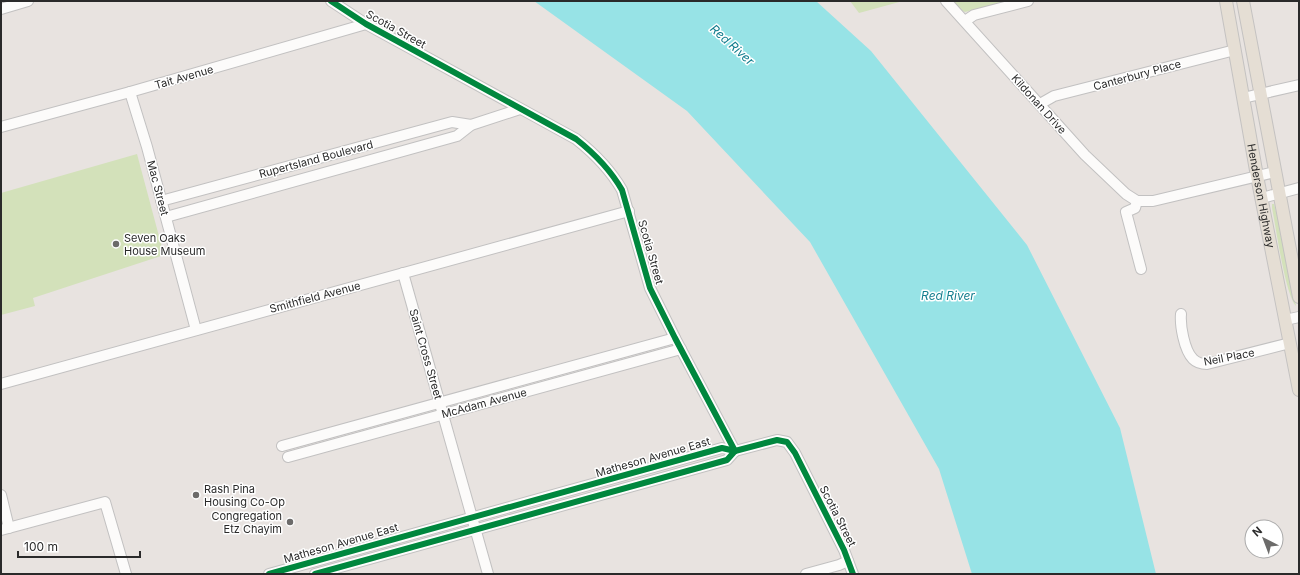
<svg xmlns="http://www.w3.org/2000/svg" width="1300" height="575" font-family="Inter,sans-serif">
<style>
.green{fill:#d3e1ba}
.water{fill:#97e3e6}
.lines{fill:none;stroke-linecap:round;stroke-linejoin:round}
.minor-casing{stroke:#c2c1c1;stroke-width:12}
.major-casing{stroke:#c4c2c1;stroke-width:14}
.minor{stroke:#fcfbfa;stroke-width:10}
.major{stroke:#e5ded4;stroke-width:12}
.cycleway-casing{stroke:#fff;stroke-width:8}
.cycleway{stroke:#00873e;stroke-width:6}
.poi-dot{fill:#6c6b6a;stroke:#fff;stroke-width:1.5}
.labels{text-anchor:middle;stroke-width:3;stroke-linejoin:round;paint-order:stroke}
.street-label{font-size:11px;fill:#2a2a2a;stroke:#fff}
.poi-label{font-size:11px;fill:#2a2a2a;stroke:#fff;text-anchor:start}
.water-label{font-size:12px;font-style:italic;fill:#137e8e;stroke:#fff}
</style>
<rect width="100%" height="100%" fill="#e8e3e0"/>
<!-- green -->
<g class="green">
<path d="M850,1H903L859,13Z"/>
<path d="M952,1H1007L965,12L959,9Z"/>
<path d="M137,154L164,255L33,298L35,306L1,315V193Z"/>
<path d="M1272,204H1274L1284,242L1296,306C1285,294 1276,227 1272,208Z"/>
</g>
<!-- water -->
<path class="water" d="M534,1H816L871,51L1027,245L1120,428L1156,574H972L939,469L810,242L687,111Z"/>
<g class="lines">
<defs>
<g id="minor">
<path d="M331,1L366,24L576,139C595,154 610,169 622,190L650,288L675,338L735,451"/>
<path d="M946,1L1085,155L1126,194L1137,201H1153L1275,172"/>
<path d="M1,9L28,1"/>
<path d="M965,21L974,15L1028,1"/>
<path d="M130,92L147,147L196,330"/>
<path d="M1243,98L1299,85"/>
<path d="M1040,104L1054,96L1235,50"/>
<path d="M1,127L130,92L366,24"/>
<path d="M1262,198L1299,188"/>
<path d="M161,201L452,122L471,125"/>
<path d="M1137,201L1135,208L1126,212L1141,269"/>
<path d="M166,217L457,136L471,125L520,109"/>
<path d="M403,273L488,574"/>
<path d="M1181,314C1180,325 1184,350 1193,359C1197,363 1202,364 1207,364L1290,343"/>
<path d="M1285,320L1299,317"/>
<path d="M1,384L629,211"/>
<path d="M282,446L675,338"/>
<path d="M288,457L681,349"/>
<path d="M1,495L9,528"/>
<path d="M1,530L105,502L126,574"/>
<path d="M269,574L722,448L735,451L777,440L787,442L795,453L844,550L853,574"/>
<path d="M315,574L727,460L735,451"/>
<path d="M806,574L839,565L848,561"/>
</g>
<g id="major">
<path id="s1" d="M1226,1L1257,176L1299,390"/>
<path d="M1243,1L1299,297"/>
</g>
</defs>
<!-- minor casing -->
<use href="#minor" class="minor-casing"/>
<!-- major casing -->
<use href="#major" class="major-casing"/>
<!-- minor -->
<use href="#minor" class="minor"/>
<!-- major -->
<use href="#major" class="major"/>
<defs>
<g id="cycleway">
<path d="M331,1L366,24L576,139C595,154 610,169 622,190L650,288L675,338L735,451"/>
<path d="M269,574L722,448L735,451L777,440L787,442L795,453L844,550L853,574"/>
<path d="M315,574L727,460L735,451"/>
</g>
</defs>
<!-- cycleway casing -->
<use href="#cycleway" class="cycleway-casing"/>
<!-- cycleway -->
<use href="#cycleway" class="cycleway"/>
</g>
<!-- markers -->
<g class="poi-dot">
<circle cx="116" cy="244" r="4"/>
<circle cx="196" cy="495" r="4"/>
<circle cx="290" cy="522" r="4"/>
</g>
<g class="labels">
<!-- street labels -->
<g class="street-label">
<text transform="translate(396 29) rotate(29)" y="4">Scotia Street</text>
<text transform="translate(1137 75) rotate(-15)" y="4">Canterbury Place</text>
<text transform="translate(184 77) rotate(-16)" y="4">Tait Avenue</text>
<text transform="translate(1039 104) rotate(48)" y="4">Kildonan Drive</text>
<text transform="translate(316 159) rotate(-15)" y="4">Rupertsland Boulevard</text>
<text transform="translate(158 188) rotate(75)" y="4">Mac Street</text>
<text dy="4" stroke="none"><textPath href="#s1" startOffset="198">Henderson Highway</textPath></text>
<text transform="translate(651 252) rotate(74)" y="4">Scotia Street</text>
<text transform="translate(315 297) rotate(-15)" y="4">Smithfield Avenue</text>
<text transform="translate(426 354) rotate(74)" y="4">Saint Cross Street</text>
<text transform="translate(1229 357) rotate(-11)" y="4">Neil Place</text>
<text transform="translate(484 403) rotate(-15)" y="4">McAdam Avenue</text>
<text transform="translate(653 457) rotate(-16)" y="4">Matheson Avenue East</text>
<text transform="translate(838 516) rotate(63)" y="4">Scotia Street</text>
<text transform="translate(341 543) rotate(-16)" y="4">Matheson Avenue East</text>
</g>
<!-- poi labels -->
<g class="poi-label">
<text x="124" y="242">Seven Oaks<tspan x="124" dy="13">House Museum</tspan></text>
<text x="204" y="493">Rash Pina<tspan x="204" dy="13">Housing Co-Op</tspan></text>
<text x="282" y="520" text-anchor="end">Congregation<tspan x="282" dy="13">Etz Chayim</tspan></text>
</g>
<!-- water labels -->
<g class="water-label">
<text transform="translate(732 45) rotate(42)" y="4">Red River</text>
<text x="948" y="300">Red River</text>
</g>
</g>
<!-- border -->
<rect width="1300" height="575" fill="none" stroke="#2a2a2a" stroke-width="4"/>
<!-- north arrow -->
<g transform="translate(1264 539) rotate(318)"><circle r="19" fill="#ffffff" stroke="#aaaaaa"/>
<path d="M0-3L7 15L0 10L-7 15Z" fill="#6c6b6a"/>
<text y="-6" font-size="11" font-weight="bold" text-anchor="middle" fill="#2a2a2a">N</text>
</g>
<!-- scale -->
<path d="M18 551v6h122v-6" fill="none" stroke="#2a2a2a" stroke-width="2"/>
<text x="24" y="551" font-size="12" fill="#2a2a2a" stroke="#ffffff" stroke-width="3" paint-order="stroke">100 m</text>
</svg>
